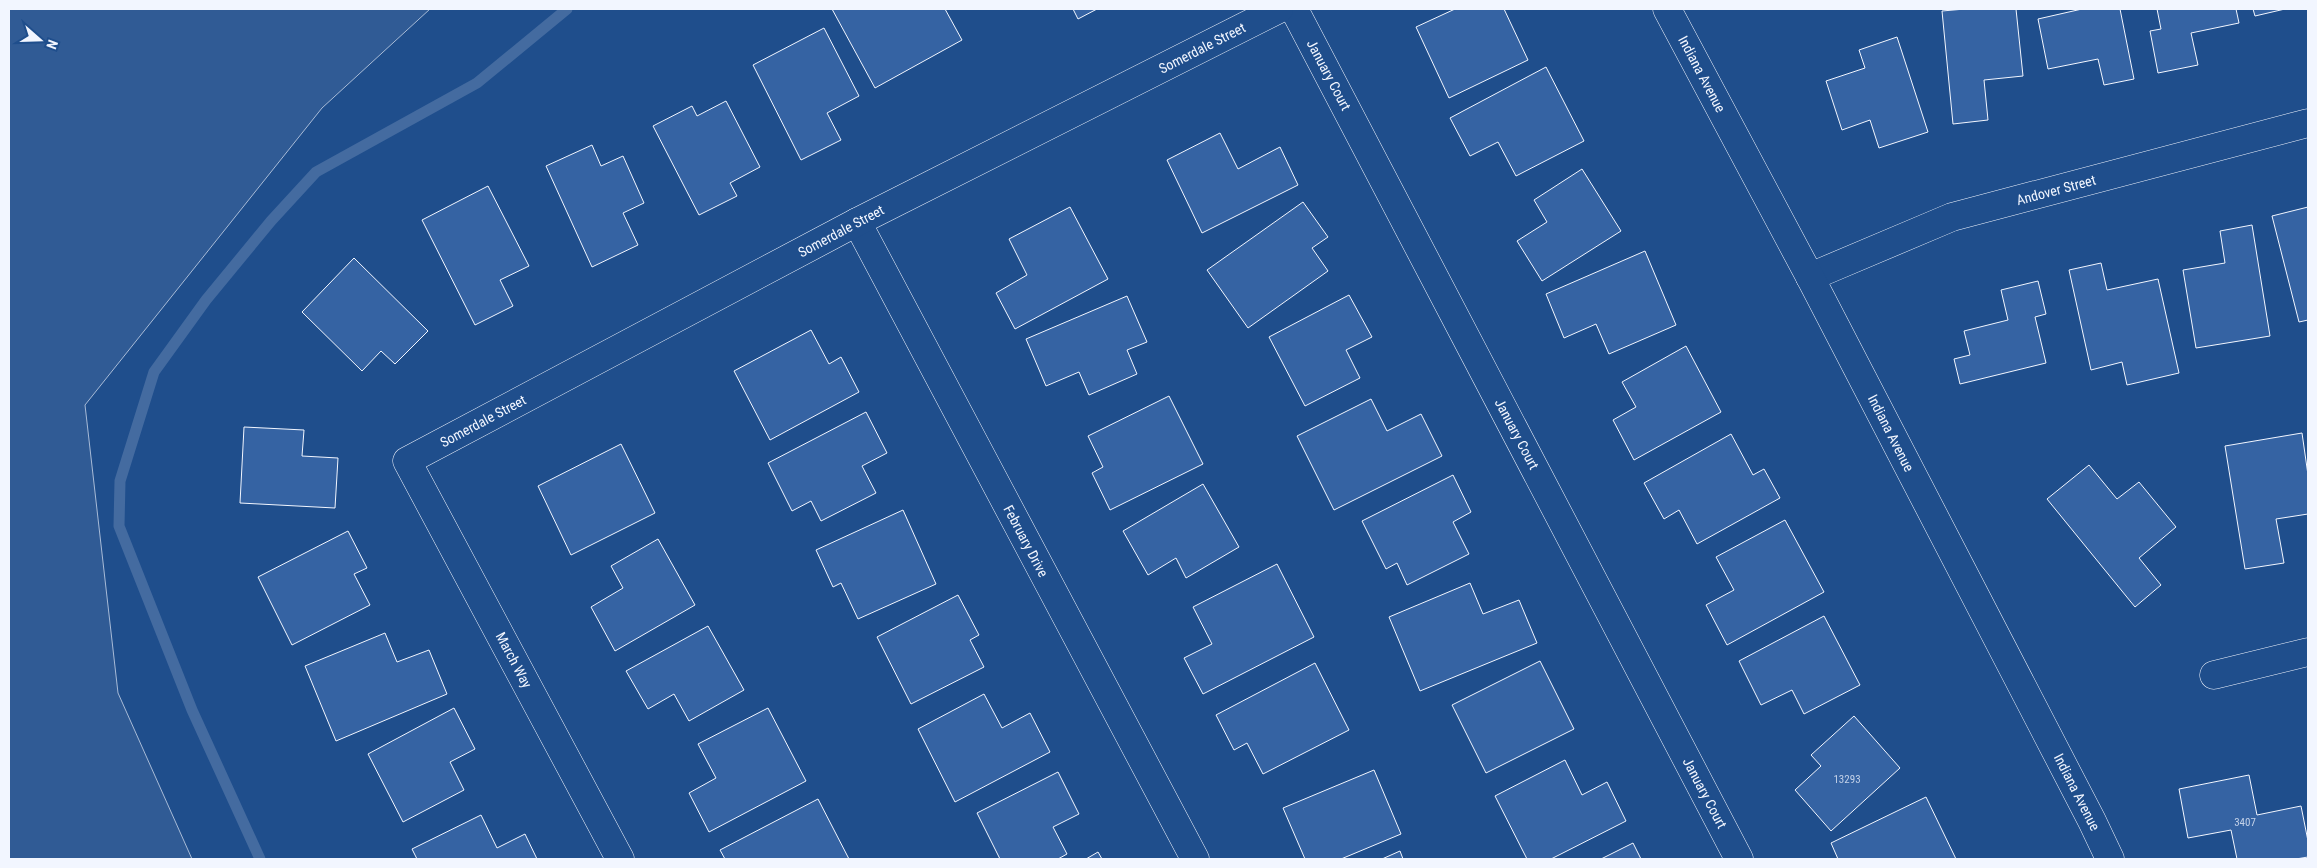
<svg xmlns="http://www.w3.org/2000/svg" width="2317" height="868" font-family="'Roboto Condensed',sans-serif">
<style>
.built{fill:#305b95;stroke:#a8bbd7}
.lines{fill:none;stroke-linecap:round;stroke-linejoin:round}
.stream{stroke:#446ba0;stroke-width:11}
.building{fill:#3563a3;stroke:#f2f6ff}
.minor-casing{stroke:#f2f6ff;stroke-width:29}
.tertiary-casing{stroke:#f2f6ff;stroke-width:29}
.minor{stroke:#1f4e8c;stroke-width:28}
.tertiary{stroke:#1f4e8c;stroke-width:28}
.labels{text-anchor:middle;stroke-width:4;stroke-linejoin:round;paint-order:stroke}
.number-label{font-size:11px;fill:#c3d1e8}
.street-label{font-size:14px;fill:#f2f6ff;stroke:#1f4e8c}
</style>
<rect width="100%" height="100%" fill="#1f4e8c"/>
<!-- built -->
<path class="built" d="M9,9H430L322,108L85,405L118,693L192,859H9Z"/>
<g class="lines">
<!-- stream -->
<path class="stream" d="M260,859L192,710L119,526L120,481L154,372L206,300L271,221L316,172L477,83L567,9"/>
</g>
<!-- building -->
<g class="building">
<path d="M832,9H945L962,40L875,88Z"/>
<path d="M1073,9H1097L1078,19Z"/>
<path d="M1455,9H1504L1528,60L1449,98L1416,27Z"/>
<path d="M1965,9H2016L2023,76L1984,80L1988,120L1953,124L1942,11Z"/>
<path d="M2082,9H2120L2134,79L2104,85L2098,59L2048,69L2038,19Z"/>
<path d="M2157,9H2236L2239,23L2191,33L2198,65L2158,73L2150,31L2161,29Z"/>
<path d="M2253,9H2285L2255,16Z"/>
<path d="M824,28L859,96L827,113L841,140L801,160L753,65Z"/>
<path d="M1897,37L1928,132L1879,148L1870,120L1842,130L1826,81L1865,68L1859,50Z"/>
<path d="M1546,67L1584,141L1516,176L1498,142L1470,156L1450,118Z"/>
<path d="M726,101L760,167L730,183L737,196L699,215L653,126L692,106L697,116Z"/>
<path d="M1220,133L1238,169L1280,147L1298,185L1202,233L1167,160Z"/>
<path d="M592,145L601,166L623,156L644,203L623,213L638,245L592,267L546,166Z"/>
<path d="M1582,169L1621,231L1542,281L1517,241L1547,222L1534,200Z"/>
<path d="M488,186L529,266L500,280L513,306L475,325L422,220Z"/>
<path d="M1303,202L1328,237L1312,248L1328,271L1248,328L1207,270Z"/>
<path d="M1070,207L1108,279L1015,329L996,293L1027,275L1009,239Z"/>
<path d="M2308,207V320L2299,322L2272,216Z"/>
<path d="M2252,225L2270,336L2196,348L2183,270L2225,263L2220,231Z"/>
<path d="M1645,251L1676,325L1609,354L1596,324L1564,338L1546,294Z"/>
<path d="M354,258L428,331L395,364L381,351L362,371L302,312Z"/>
<path d="M2101,263L2107,290L2158,279L2179,373L2127,385L2122,362L2091,370L2069,270Z"/>
<path d="M2038,281L2046,314L2035,317L2046,363L1960,384L1954,359L1970,355L1964,331L2008,320L2001,290Z"/>
<path d="M1349,295L1372,337L1346,350L1360,378L1305,406L1269,337Z"/>
<path d="M1127,296L1147,342L1127,350L1137,374L1089,395L1079,372L1046,386L1026,339Z"/>
<path d="M811,330L829,364L841,357L859,392L770,440L734,371Z"/>
<path d="M1686,346L1721,412L1634,460L1613,420L1636,407L1622,382Z"/>
<path d="M1169,396L1203,464L1110,510L1092,473L1103,467L1088,436Z"/>
<path d="M1371,399L1387,431L1421,414L1442,456L1334,510L1297,436Z"/>
<path d="M866,412L887,453L862,466L876,493L821,521L811,501L792,511L768,463Z"/>
<path d="M244,427L304,430L302,456L338,458L335,508L240,503Z"/>
<path d="M2302,433L2308,475V514L2276,519L2284,563L2245,569L2225,446Z"/>
<path d="M1731,434L1753,475L1764,469L1780,498L1697,544L1679,510L1664,519L1644,483Z"/>
<path d="M621,444L655,513L571,555L538,486Z"/>
<path d="M2089,465L2117,499L2139,482L2176,527L2139,558L2161,585L2135,607L2047,499Z"/>
<path d="M1453,475L1471,512L1453,522L1469,554L1407,585L1397,563L1386,569L1362,521Z"/>
<path d="M1203,484L1239,547L1186,578L1176,558L1148,575L1123,531Z"/>
<path d="M903,510L936,584L858,619L841,583L833,587L816,550Z"/>
<path d="M1785,520L1824,592L1727,645L1706,605L1734,590L1716,557Z"/>
<path d="M348,531L367,568L354,574L370,605L292,645L258,577Z"/>
<path d="M658,539L695,605L615,651L591,607L623,588L611,566Z"/>
<path d="M1277,564L1314,637L1203,694L1184,658L1212,644L1193,607Z"/>
<path d="M1470,583L1483,614L1519,600L1537,643L1420,691L1389,617Z"/>
<path d="M958,595L979,635L970,640L984,667L911,704L877,637Z"/>
<path d="M1824,616L1860,685L1804,714L1792,690L1761,705L1739,661Z"/>
<path d="M708,626L744,690L689,721L674,694L648,709L626,671Z"/>
<path d="M385,633L397,662L429,650L447,694L336,741L305,666Z"/>
<path d="M1540,661L1574,729L1486,773L1452,705Z"/>
<path d="M1315,663L1349,730L1263,774L1247,743L1234,750L1216,715Z"/>
<path d="M984,694L1002,728L1030,713L1050,752L955,802L918,729Z"/>
<path d="M454,708L475,749L450,762L464,790L403,822L368,754Z"/>
<path d="M768,708L806,781L709,832L689,793L716,778L698,744Z"/>
<path d="M1854,716L1900,768L1831,831L1795,790L1821,766L1811,755Z"/>
<path d="M1565,760L1582,795L1607,782L1626,821L1551,859H1527L1495,796Z"/>
<path d="M1374,770L1401,834L1341,859H1305L1283,808Z"/>
<path d="M1058,772L1079,814L1053,827L1067,854L1058,859H1000L977,813Z"/>
<path d="M2249,775L2257,815L2301,806L2308,841V857L2296,859H2237L2231,830L2188,838L2179,789Z"/>
<path d="M1926,797L1956,859H1838L1831,843Z"/>
<path d="M818,799L849,859H725L720,850Z"/>
<path d="M481,815L497,848L525,834L537,859H417L412,849Z"/>
<path d="M1633,843L1641,859H1601Z"/>
<path d="M1400,851L1403,859H1382Z"/>
<path d="M1098,852L1102,859H1086Z"/>
</g>
<g class="lines">
<defs>
<g id="minor">
<path d="M1294,9L1739,859"/>
<path d="M857,222L1195,859"/>
<path d="M1810,277L1952,217L2308,123"/>
<path d="M2214,675L2308,652"/>
<path d="M620,859L407,461L857,222L1279,9"/>
</g>
<path id="tertiary" d="M1667,9L1810,277L2092,821L2110,859"/>
</defs>
<!-- minor casing -->
<use href="#minor" class="minor-casing"/>
<!-- tertiary casing -->
<use href="#tertiary" class="tertiary-casing"/>
<!-- minor -->
<use href="#minor" class="minor"/>
<!-- tertiary -->
<use href="#tertiary" class="tertiary"/>
</g>
<g class="labels">
<!-- number labels -->
<g class="number-label">
<text x="1847" y="783">13293</text>
<text x="2245" y="826">3407</text>
</g>
<!-- street labels -->
<g class="street-label">
<text transform="translate(1202 48) rotate(-27)" y="5">Somerdale Street</text>
<text transform="translate(1702 74) rotate(62)" y="5">Indiana Avenue</text>
<text transform="translate(1329 75) rotate(62)" y="5">January Court</text>
<text transform="translate(2056 190) rotate(-15)" y="5">Andover Street</text>
<text transform="translate(841 231) rotate(-28)" y="5">Somerdale Street</text>
<text transform="translate(483 421) rotate(-28)" y="5">Somerdale Street</text>
<text transform="translate(1891 433) rotate(63)" y="5">Indiana Avenue</text>
<text transform="translate(1517 434) rotate(62)" y="5">January Court</text>
<text transform="translate(1026 541) rotate(62)" y="5">February Drive</text>
<text transform="translate(514 660) rotate(62)" y="5">March Way</text>
<text transform="translate(2077 792) rotate(63)" y="5">Indiana Avenue</text>
<text transform="translate(1705 793) rotate(62)" y="5">January Court</text>
</g>
</g>
<!-- border -->
<rect width="2317" height="868" fill="none" stroke="#f2f6ff" stroke-width="20"/>
<!-- north arrow -->
<g transform="translate(40 40) rotate(110)" stroke="#1f4e8c" stroke-width="4" paint-order="stroke">
<path d="M0-4L9 19L0 12L-9 19Z" fill="#f2f6ff"/>
<text y="-8" font-size="14" font-weight="bold" text-anchor="middle" fill="#f2f6ff">N</text>
</g>
</svg>
